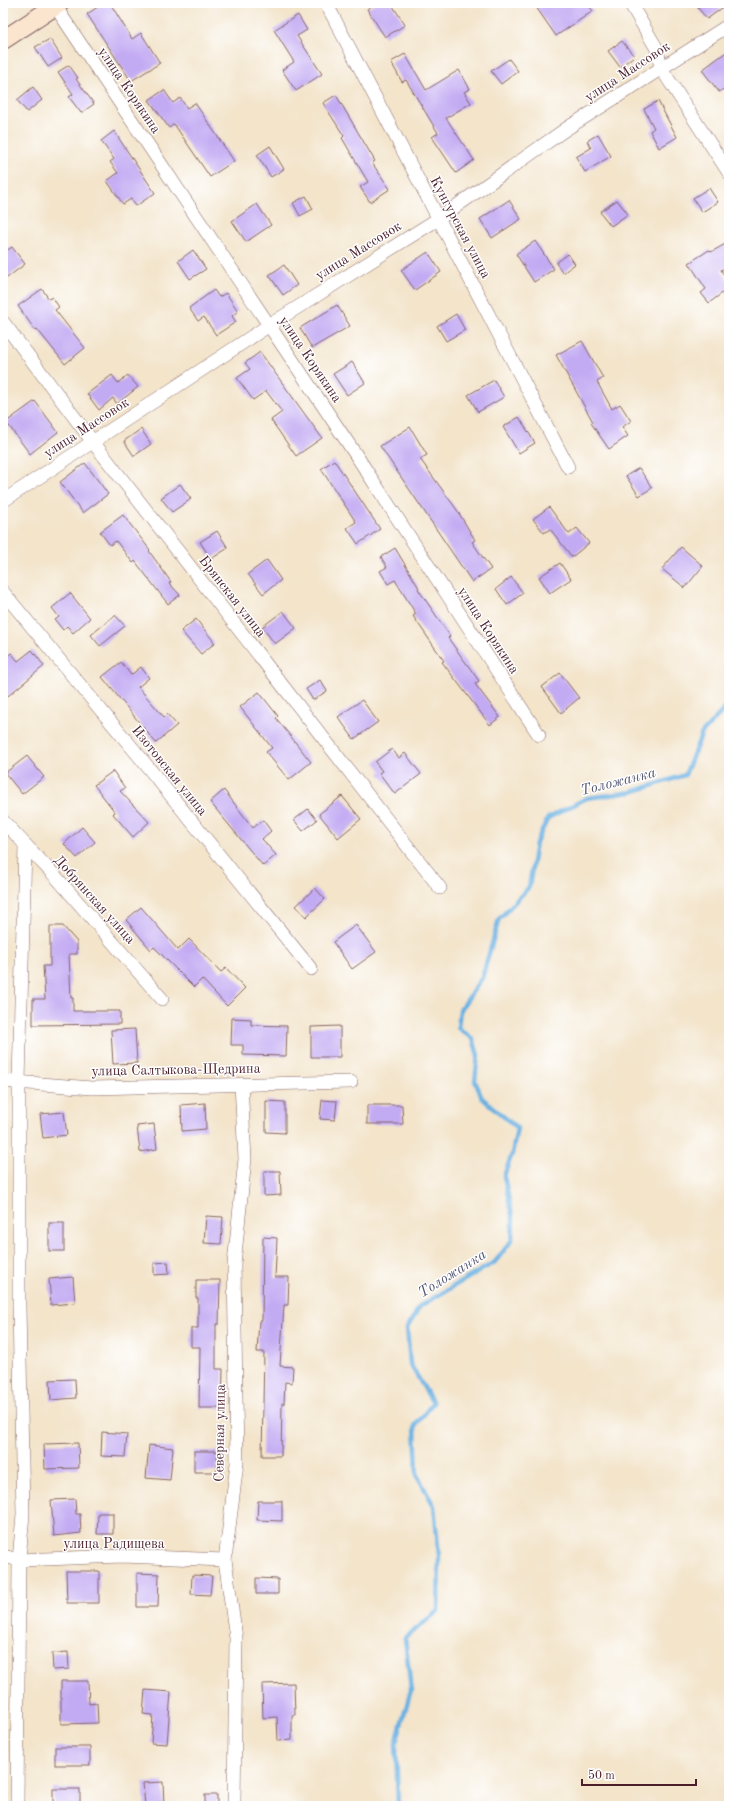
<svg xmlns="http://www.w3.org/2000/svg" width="732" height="1809" font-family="'Old Standard TT',serif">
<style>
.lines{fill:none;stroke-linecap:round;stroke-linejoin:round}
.stream{stroke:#6bb1e2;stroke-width:4.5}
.building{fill:#c3abf3}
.street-casing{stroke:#856463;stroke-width:14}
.secondary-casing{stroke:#856463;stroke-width:20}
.street{stroke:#fff;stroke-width:13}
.secondary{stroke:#fbe5cf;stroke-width:18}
.labels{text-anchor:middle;stroke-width:3;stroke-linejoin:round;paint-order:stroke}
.street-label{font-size:14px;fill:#4a1f2b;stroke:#fff}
.water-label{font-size:15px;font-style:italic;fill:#575974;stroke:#fff}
</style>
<rect width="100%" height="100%" fill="#fff"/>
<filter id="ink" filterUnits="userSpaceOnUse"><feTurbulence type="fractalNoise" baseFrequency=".025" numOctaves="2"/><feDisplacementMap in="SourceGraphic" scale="8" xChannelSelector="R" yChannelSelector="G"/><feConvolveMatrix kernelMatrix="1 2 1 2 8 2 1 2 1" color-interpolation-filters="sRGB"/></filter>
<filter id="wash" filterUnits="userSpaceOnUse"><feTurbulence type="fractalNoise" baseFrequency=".012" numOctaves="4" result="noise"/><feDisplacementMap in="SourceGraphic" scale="16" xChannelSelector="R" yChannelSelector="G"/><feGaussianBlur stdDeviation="0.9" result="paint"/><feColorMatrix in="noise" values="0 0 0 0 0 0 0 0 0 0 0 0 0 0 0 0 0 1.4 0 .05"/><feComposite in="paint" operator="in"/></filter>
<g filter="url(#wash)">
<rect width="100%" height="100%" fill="#f3e4ca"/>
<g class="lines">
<!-- stream -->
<path class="stream" d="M398,1806L396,1743L411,1690L405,1638L438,1611L439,1556L434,1506L417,1475L415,1426L433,1403L410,1364L407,1328L420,1306L495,1262L512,1240L513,1220L504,1176L512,1154L517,1128L482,1098L475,1081L478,1055L473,1039L458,1028L460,1010L482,978L499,919L529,887L536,843L548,818L587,798L632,792L685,775L702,733L729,704"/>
</g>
<g id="blocks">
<!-- building -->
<g class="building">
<path d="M104,3H110L132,39L141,33L160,63L131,81L87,14Z"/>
<path d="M377,3H391L405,25L385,37L367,9Z"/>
<path d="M543,3H587L593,11L556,36L536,7Z"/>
<path d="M694,3H729L707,19Z"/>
<path d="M298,15L307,30L297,36L322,74L296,91L282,70L294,62L274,30Z"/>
<path d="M50,39L62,58L48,67L35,47Z"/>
<path d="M622,41L634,56L620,67L608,51Z"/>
<path d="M729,50V85L719,92L702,70Z"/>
<path d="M405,54L426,90L459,70L470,89L464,92L471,103L446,118L474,160L456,173L432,137L438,133L406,80L402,82L391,62Z"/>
<path d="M509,59L518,71L501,84L491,71Z"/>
<path d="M69,65L78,78L76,79L94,104L81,113L69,97L73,94L58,72Z"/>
<path d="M33,87L42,100L27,112L17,100Z"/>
<path d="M164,90L173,103L180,98L187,108L195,103L234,161L210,177L174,124L169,128L149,100Z"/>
<path d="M336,95L375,161L372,163L390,189L370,202L360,187L368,182L342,138L344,136L323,103Z"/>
<path d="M658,101L677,137L659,148L650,131L654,128L644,109Z"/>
<path d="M114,131L155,193L136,206L131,199L123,204L107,181L118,173L110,162L114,159L101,141Z"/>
<path d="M598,134L611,156L585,172L576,157L591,148L587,141Z"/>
<path d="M270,146L284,169L271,177L257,155Z"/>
<path d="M709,188L718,202L702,212L693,198Z"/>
<path d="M306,196L313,209L300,216L293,203Z"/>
<path d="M509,200L521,219L492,238L480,219Z"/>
<path d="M617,200L628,214L611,226L600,212Z"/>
<path d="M257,204L271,225L246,242L232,221Z"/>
<path d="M535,241L554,269L534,282L516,254Z"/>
<path d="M729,242V266L721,270L729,282V288L709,303L701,293L706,289L689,263L709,250L711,252Z"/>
<path d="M12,247L25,264L3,281V253Z"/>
<path d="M193,250L206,269L190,279L178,261Z"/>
<path d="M428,252L441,272L415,290L401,270Z"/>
<path d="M568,254L575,264L563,273L556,263Z"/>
<path d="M284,265L297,285L283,295L269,275Z"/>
<path d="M42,289L49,299L52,297L59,307L55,310L85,348L65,364L37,329L35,330L18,306Z"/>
<path d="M214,290L219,297L226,293L238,311L232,316L236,322L216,335L204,317L198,321L189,308Z"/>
<path d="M337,305L350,326L312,348L300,328Z"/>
<path d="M456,314L465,330L446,341L437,326Z"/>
<path d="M582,341L603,378L597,382L612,409L620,404L631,421L622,427L628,436L609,449L591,423L593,422L556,355Z"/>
<path d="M260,352L322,438L296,456L271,420L282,412L266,391L253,400L237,378L250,369L245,363Z"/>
<path d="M352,362L365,383L347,395L333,374Z"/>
<path d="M112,375L118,383L128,375L138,387L117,404L113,398L99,410L87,394Z"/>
<path d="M494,380L504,397L478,412L468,395Z"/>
<path d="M35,401L58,432L30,454L6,422Z"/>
<path d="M519,417L535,443L519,453L503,427Z"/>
<path d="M410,427L427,455L420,459L457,510L475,540L472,542L491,569L472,582L380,446Z"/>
<path d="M141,429L151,444L134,456L124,441Z"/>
<path d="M334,460L380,529L358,544L347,528L356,522L321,469Z"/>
<path d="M85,463L108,494L83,513L60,482Z"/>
<path d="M639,468L652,488L639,496L626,476Z"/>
<path d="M180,484L191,499L172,512L161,498Z"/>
<path d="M549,507L569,534L577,528L589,543L572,557L550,529L544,533L533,519Z"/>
<path d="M123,515L150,550L149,551L171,582L169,583L180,595L168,604L135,561L133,563L116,541L110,545L100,532Z"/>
<path d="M217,531L228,548L211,559L200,542Z"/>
<path d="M681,547L703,566L685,588L662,569Z"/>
<path d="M395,548L419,588L418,589L450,636L448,638L479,681L475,684L500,717L490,725L442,662L444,661L413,616L416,614L395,580L388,584L380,571L387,567L381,557Z"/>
<path d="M267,560L281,580L263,594L248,574Z"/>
<path d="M560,563L571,579L550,593L539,577Z"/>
<path d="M511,577L523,593L507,605L496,589Z"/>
<path d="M70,593L90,618L73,633L67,626L63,630L55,620L59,617L52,608Z"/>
<path d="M283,611L296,628L275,644L262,627Z"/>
<path d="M115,615L125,626L100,646L91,635Z"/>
<path d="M196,619L215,643L201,654L181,631Z"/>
<path d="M32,650L44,666L3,700V660L11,653L18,661Z"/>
<path d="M121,662L131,675L141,667L149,678L138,687L164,717L167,714L177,725L156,743L102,677Z"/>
<path d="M560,673L579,698L561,713L542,687Z"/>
<path d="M320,680L327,691L313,700L306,689Z"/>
<path d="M259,692L278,716L276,718L311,762L289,780L266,752L272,748L240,707Z"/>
<path d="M362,700L378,722L354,739L338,717Z"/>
<path d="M392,749L399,758L405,753L421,774L395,794L379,773L382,771L375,762Z"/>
<path d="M27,756L44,777L22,794L5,773Z"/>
<path d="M113,771L125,788L120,791L149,822L133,837L113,814L115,812L94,785Z"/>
<path d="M224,790L253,828L263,820L271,831L262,839L276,855L263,866L210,802Z"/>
<path d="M342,796L361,819L338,838L319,814Z"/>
<path d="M308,809L317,820L303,831L294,820Z"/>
<path d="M82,827L95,842L77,858L64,844Z"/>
<path d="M315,888L325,899L306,917L296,906Z"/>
<path d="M141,907L178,950L189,939L221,972L226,968L245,988L227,1006L202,979L194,987L154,947L151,950L126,920Z"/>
<path d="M356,925L376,952L352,969L333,942Z"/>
<path d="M50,926H63L77,942V954H69L71,998H73V1011H120V1024L33,1025V999H45L43,966H50Z"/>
<path d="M232,1018L251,1019V1025L287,1026L286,1056L243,1055V1045H231Z"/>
<path d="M340,1026V1057H311V1027Z"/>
<path d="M135,1029L137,1063L113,1064L111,1030Z"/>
<path d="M322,1100L337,1101L335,1120L320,1119Z"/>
<path d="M266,1101L285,1102V1133L266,1132Z"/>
<path d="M205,1103L206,1129L182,1131L181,1105Z"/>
<path d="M367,1105H402L403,1124H367Z"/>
<path d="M64,1112L67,1135L43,1138L40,1114Z"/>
<path d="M154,1124L157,1149L140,1152L137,1126Z"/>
<path d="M264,1171H280L281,1195L264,1196Z"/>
<path d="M206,1216L223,1217L221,1244L204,1243Z"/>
<rect x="49" y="1223" width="15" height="28"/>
<path d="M263,1237L277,1238L275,1277H289L288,1305H284L280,1366L293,1367L292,1383L285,1382L284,1404L282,1403L281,1456H262L264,1352H257L259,1321H262Z"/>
<path d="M168,1262L169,1274L154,1275V1263Z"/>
<path d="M73,1277L75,1303L51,1305L49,1279Z"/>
<path d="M196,1280H220L219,1324H216V1369H223L222,1408H199L200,1347H191V1328H198V1298H196Z"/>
<path d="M75,1379L76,1398L51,1400L50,1380Z"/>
<path d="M102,1432L127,1434L125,1457L101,1456Z"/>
<path d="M78,1443L79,1468L45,1469L44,1444Z"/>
<path d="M149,1445L173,1448L170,1480L146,1478Z"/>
<rect x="194" y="1451" width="23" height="21"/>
<path d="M75,1499L76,1514H80L81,1533L54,1536L51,1500Z"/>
<path d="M258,1501H282V1521L257,1520Z"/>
<path d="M98,1513H113V1534H97Z"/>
<path d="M66,1571H99V1603H67Z"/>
<path d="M137,1573L159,1574L158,1607H137Z"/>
<path d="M192,1575L212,1576L210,1595L191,1594Z"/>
<path d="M256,1578L278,1579V1594H256Z"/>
<path d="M68,1652L69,1669L53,1670L52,1653Z"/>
<path d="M61,1681H88L89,1704L97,1703L98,1723L61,1724Z"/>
<path d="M294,1683L295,1715H292V1740L278,1741L277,1717L263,1718L262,1684Z"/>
<path d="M145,1690L171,1692L167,1744L151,1743L153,1715L143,1714Z"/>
<rect x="55" y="1747" width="35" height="18"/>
<path d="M163,1782L164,1806H145L143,1783Z"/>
<rect x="53" y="1789" width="27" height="17"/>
<rect x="205" y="1795" width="12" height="11"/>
</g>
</g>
</g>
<g filter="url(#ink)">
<use href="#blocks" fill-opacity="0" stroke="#856463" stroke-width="1"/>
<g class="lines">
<defs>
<g id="street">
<path d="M53,3L358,458L539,735"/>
<path d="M326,3L568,467"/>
<path d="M630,3L657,49L661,68L729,173"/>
<path d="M3,322L93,442L440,888"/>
<path d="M3,501L268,326L438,219L566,129L729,25"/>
<path d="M3,592L139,756L311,969"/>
<path d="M3,821L56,877L162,999"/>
<path d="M3,1081L92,1088L351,1082"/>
<path d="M3,1556L19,1560L122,1556L225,1560"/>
<path d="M17,1806L19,1560L23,1514L19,1307V1082L25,846"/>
<path d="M234,1806L236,1638L225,1560L237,1463L234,1264L245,1159L241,1084"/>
</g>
<path id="secondary" d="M3,40L60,3"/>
</defs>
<!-- street casing -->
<use href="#street" class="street-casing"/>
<!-- secondary casing -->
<use href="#secondary" class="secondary-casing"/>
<!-- street -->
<use href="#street" class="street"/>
<!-- secondary -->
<use href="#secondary" class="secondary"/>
</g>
</g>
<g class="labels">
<!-- street labels -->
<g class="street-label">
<text transform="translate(627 71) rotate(-33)" y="5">улица Массовок</text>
<text transform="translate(130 90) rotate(56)" y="5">улица Корякина</text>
<text transform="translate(461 227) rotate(62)" y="5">Кунгурская улица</text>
<text transform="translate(358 250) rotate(-32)" y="5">улица Массовок</text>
<text transform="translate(311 359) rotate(56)" y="5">улица Корякина</text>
<text transform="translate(86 427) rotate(-33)" y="5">улица Массовок</text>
<text transform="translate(233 596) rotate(52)" y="5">Брянская улица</text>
<text transform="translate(489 630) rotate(57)" y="5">улица Корякина</text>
<text transform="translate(170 770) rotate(51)" y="5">Изотовская улица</text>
<text transform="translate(95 899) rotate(48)" y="5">Добрянская улица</text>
<text transform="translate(176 1069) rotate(-1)" y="5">улица Салтыкова-Щедрина</text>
<text transform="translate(219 1433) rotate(-89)" y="5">Северная улица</text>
<text x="114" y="1548">улица Радищева</text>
</g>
<!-- water labels -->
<g class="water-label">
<text transform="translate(618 781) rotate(-14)" y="5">Толожанка</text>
<text transform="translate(452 1273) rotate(-32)" y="5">Толожанка</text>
</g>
</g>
<!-- margin -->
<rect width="732" height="1809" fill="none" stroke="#fff" stroke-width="16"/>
<!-- scale -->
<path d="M582 1779v6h114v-6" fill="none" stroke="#4a1f2b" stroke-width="2"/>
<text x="588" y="1779" font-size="12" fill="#4a1f2b" stroke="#ffffff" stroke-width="3" paint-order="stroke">50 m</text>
</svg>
